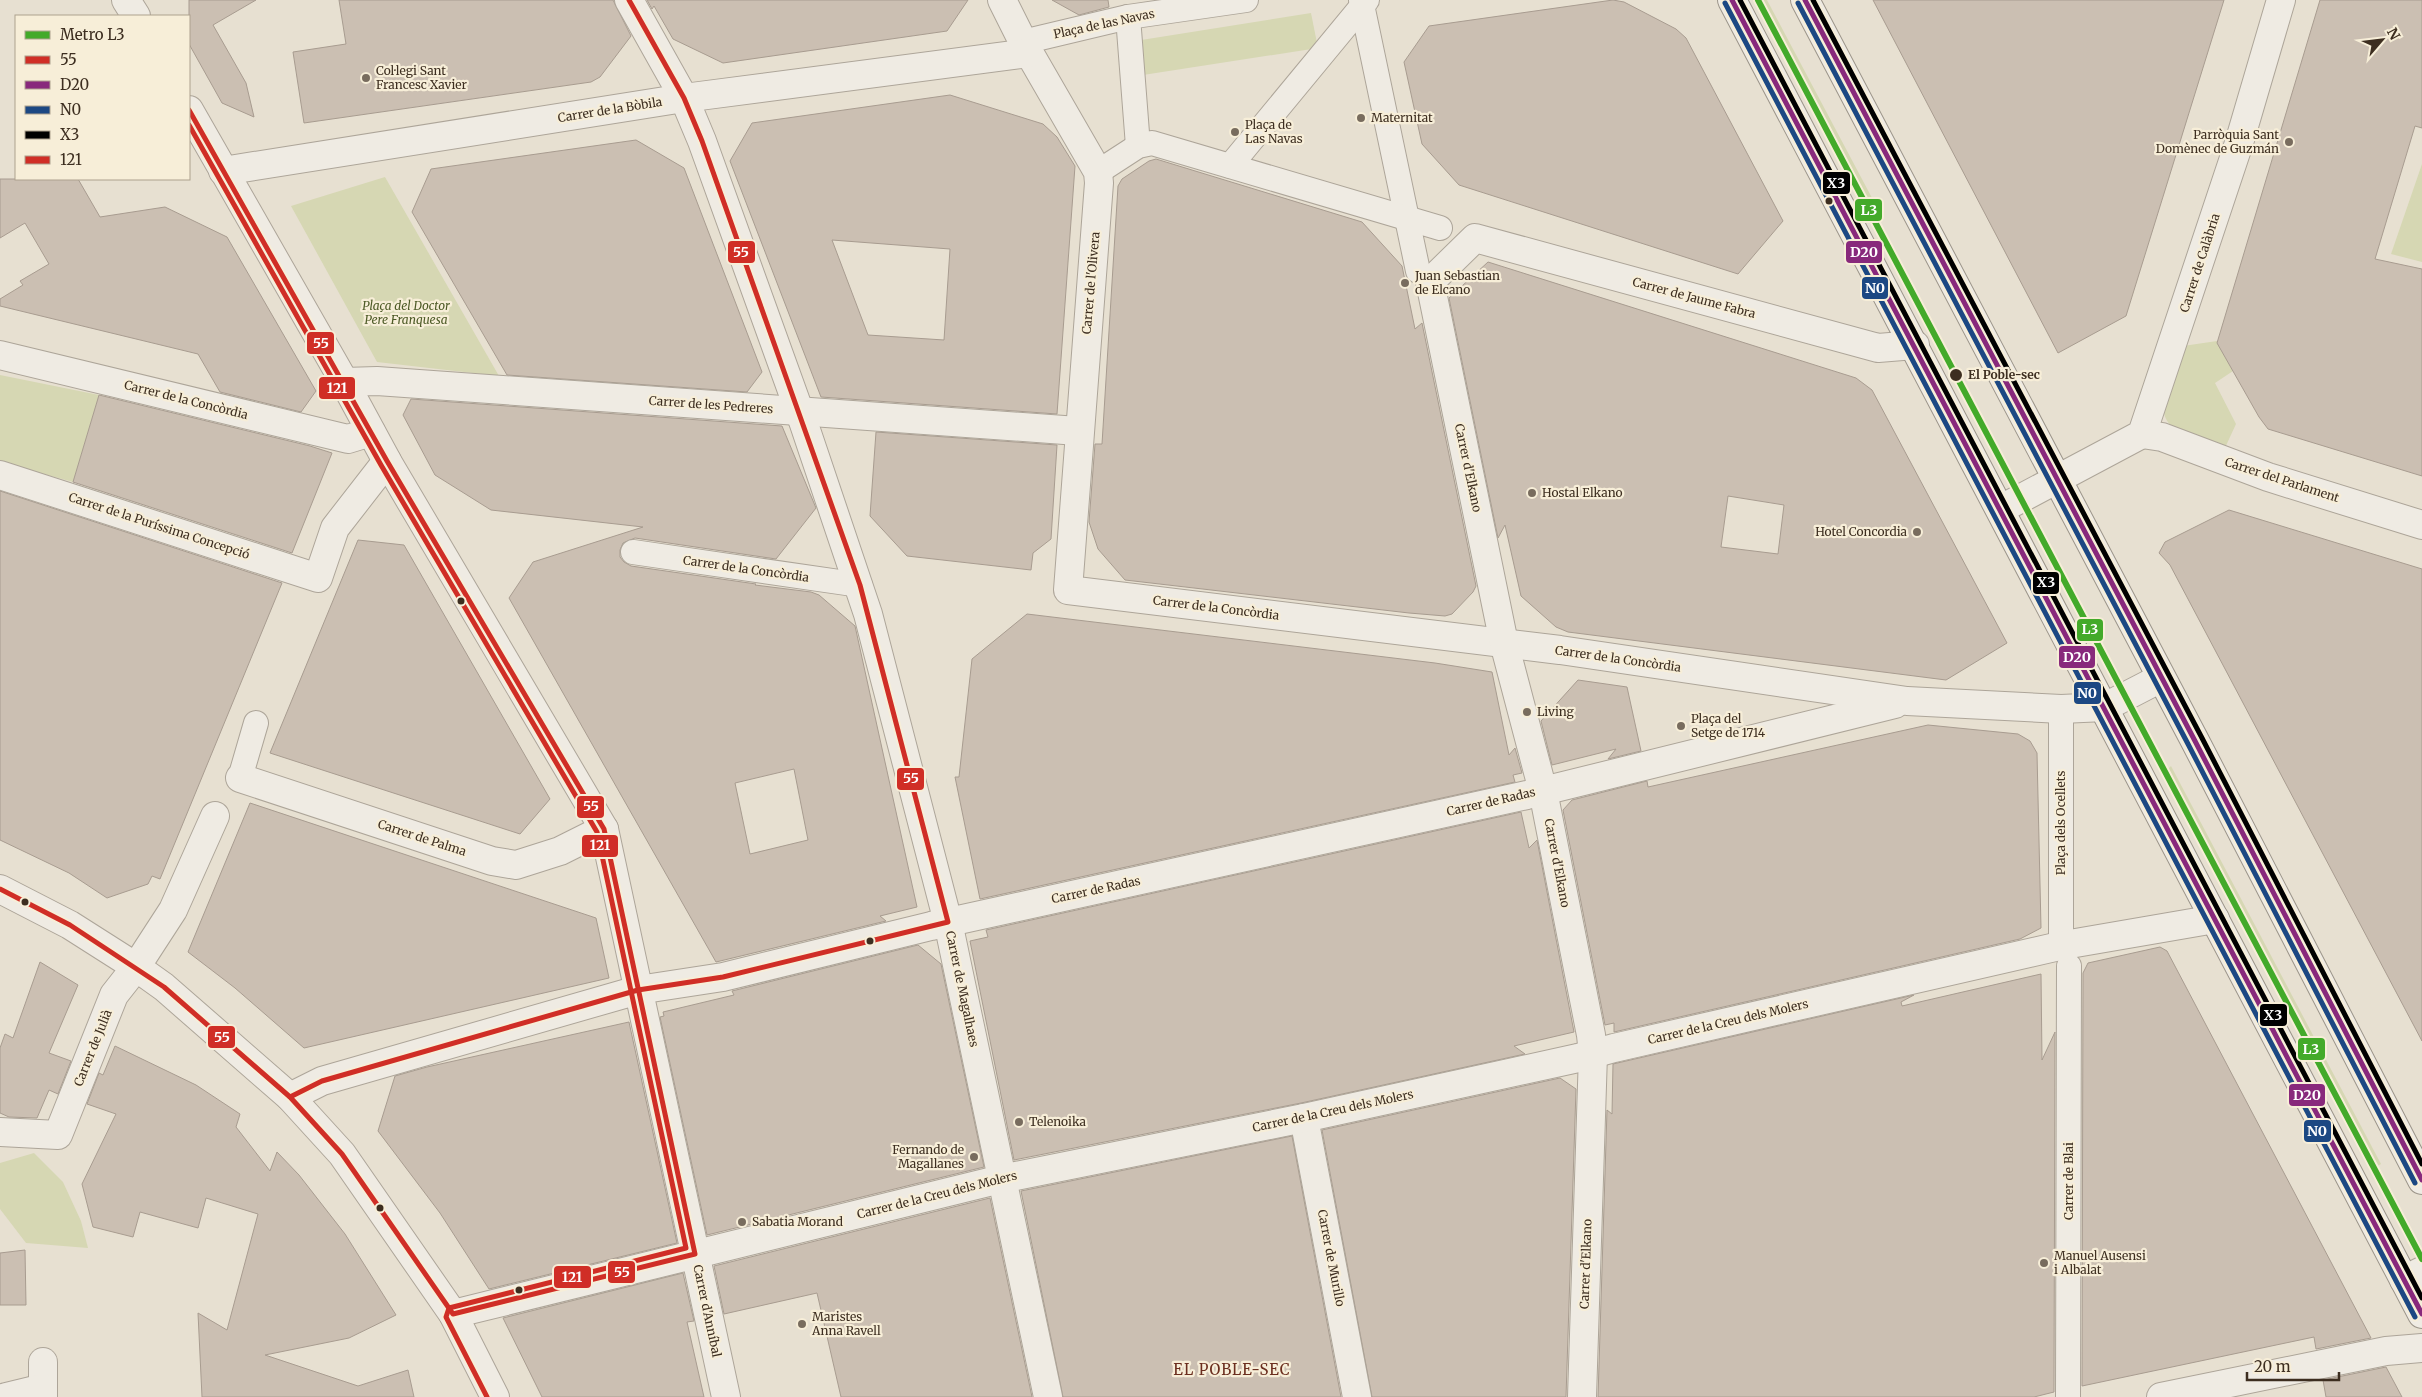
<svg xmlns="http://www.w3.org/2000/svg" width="2422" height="1397" font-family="Merriweather,serif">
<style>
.green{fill:#d6d7b3}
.building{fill:#cbbfb2;stroke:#a89c90;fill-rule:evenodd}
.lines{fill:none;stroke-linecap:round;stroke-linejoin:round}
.pedestrian-casing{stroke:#ada599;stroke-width:26}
.minor-casing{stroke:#ada599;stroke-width:30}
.tertiary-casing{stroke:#ada599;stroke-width:30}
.secondary-casing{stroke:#9c958a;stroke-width:30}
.pedestrian{stroke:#efebe3;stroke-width:24}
.minor{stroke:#efebe3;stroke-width:28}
.tertiary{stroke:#efebe3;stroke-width:28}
.secondary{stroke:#efebe3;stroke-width:28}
.bus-1-casing{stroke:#f7eed8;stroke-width:9}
.bus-2-casing{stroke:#f7eed8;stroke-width:9}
.bus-3-casing{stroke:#f7eed8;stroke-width:9}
.bus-4-casing{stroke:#f7eed8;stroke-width:9}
.bus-5-casing{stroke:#f7eed8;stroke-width:9}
.bus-1{stroke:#d02e26;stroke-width:5}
.bus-2{stroke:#88297c;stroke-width:5}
.bus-3{stroke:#1c4883;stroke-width:5}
.bus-4{stroke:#000;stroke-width:5}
.bus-5{stroke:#d02e26;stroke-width:5}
.metro-1-casing{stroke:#f7eed8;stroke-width:10}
.metro-1{stroke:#43aa2a;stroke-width:6}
.poi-dot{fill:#786c5e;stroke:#f7eed8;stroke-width:2}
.bus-dot{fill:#3d2e20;stroke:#f7eed8;stroke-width:2}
.labels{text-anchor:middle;stroke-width:4.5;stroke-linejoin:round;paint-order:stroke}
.street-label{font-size:12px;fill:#3d2e20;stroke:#f7eed8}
.poi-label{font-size:12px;fill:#3d2e20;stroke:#f7eed8;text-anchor:start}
.park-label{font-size:12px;font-style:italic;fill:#4d5a26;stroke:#f7eed8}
.stop-label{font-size:12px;font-weight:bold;fill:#3d2e20;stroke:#f7eed8;text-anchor:start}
.quarter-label{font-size:15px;letter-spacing:1px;fill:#6b2e1e;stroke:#f7eed8}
.line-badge{stroke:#f7eed8;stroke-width:2}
.badge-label{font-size:14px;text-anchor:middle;font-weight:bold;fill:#fff}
</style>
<rect width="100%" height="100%" fill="#e7e0d1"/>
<!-- green -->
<g class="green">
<path d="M1762,0H1767L1880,213L1876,216Z"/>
<path d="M1311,13L1318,48L1143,75L1135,41Z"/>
<path d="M2422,164V262L2391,254Z"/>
<path d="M385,177L499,376L377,362L291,206Z"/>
<path d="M2217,341L2233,371L2215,383L2236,424L2224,450C2210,444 2185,437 2174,428C2149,409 2174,369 2183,346Z"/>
<path d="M0,375L99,395L73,482L0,462Z"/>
<path d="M2171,766L2381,1164L2376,1167L2168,769Z"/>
<path d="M34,1153L63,1182L81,1221L88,1248L26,1243L0,1209V1163Z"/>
</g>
<!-- building -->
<g class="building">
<path d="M189,0H256L213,25L246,83L254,117L222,103L189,44Z"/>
<path d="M339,0H613L631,36L600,77L591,82L304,123L293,52L346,44Z"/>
<path d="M647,0H968L947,31L723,63L673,39L654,6L652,9Z"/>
<path d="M1052,0H1108L1109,7L1079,15Z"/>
<path d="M1613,0L1624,2L1676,29L1686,38L1783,221L1738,274L1459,185L1422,144L1404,62L1429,26Z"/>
<path d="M1873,0H2224L2126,316L2058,353Z"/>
<path d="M2320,0H2422V128L2415,126L2375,259L2422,269V476L2268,429L2259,417L2217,343Z"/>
<path d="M950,95L1043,124L1057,137L1075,166L1057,414L821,397L730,161L752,123ZM832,240L950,249L944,340L868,335Z"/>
<path d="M636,140L684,168L762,372L747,392L507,375L412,212L431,169Z"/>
<path d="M1156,159L1362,222L1402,266L1415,329L1422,323L1476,586L1473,592L1452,614L1445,616L1409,613L1125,580L1098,549L1089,522L1095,444H1102L1118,186L1122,179L1149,161Z"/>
<path d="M0,179H78L100,217L165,207L227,237L316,391L301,412L220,392L198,354L0,306V299L23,285L20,281L49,264L25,223L0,238Z"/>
<path d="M1488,262L1856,378L1872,390L2007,643L1946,680L1568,632L1556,627L1521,596L1505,525L1498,538L1449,298ZM1728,496L1784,505L1778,554L1721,547Z"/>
<path d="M99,395L310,446L332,453L292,553L73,482Z"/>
<path d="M411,399L782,426L816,508L776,559L635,538L623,543L620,550V557L624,562L631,566L756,584L755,585L811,592L819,595L855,626L917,907L880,916L886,921L716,962L509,598L533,562L643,527L491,510L435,475L403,415ZM794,769L808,840L750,854L735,783Z"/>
<path d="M876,432L1057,445L1051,539L1033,553L1031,570L907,556L870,516Z"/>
<path d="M0,491L282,583L160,879L152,876L148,884L107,898L69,873L0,840Z"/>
<path d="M2229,510L2422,569V1041L2170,565L2159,553L2165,542Z"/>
<path d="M358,540L404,545L550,799L520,834L270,753Z"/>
<path d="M1027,614L1435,663L1492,672L1509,755L1515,748L1522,773L1513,775L1515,782L980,899L955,777H959L972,659Z"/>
<path d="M1578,680L1627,687L1641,751L1608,759L1616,749L1552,765L1541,721Z"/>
<path d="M1928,725L2018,734L2030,741L2037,753L2041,928L2020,939L1614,1032V1023L1605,1025L1563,810L1572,800L1647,781L1648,787Z"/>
<path d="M250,803L596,918L609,978L304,1048L235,988L188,952Z"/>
<path d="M1521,812L1529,848L1537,840L1574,1032L1514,1046L1525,1054L1301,1103L1014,1160L970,941L988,937L986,930Z"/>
<path d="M918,945L941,964L984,1167L707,1235L660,1017L664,1016L663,1012L734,995L732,991Z"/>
<path d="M2160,947L2167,951L2371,1338L2316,1349L2314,1337L2082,1386L2083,973L2088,963Z"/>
<path d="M40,962L78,985L49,1053L71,1061L58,1094L49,1090L37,1118L9,1117L0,1113V1048L5,1034L13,1038Z"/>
<path d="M2041,974L2042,1060L2055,1032L2054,1392L2034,1397H1598L1607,1110L1612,1114L1613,1064L1914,995L1901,1002L1902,1006Z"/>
<path d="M629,1022L677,1243L489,1289L440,1213L378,1131L395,1076L427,1067Z"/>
<path d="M115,1046L196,1085L240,1114L236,1127L270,1171L277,1152L299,1175L345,1234L396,1315L349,1338L265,1355L358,1386L408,1370L414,1397H202L198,1313L227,1330L258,1214L206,1198L198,1228L140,1212L133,1237L93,1227L82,1184L116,1114L87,1104L99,1073L103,1075Z"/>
<path d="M1560,1078L1576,1089L1566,1397H1372L1322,1130Z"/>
<path d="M1292,1136L1341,1397H1063L1021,1191Z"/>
<path d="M990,1198L1032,1397H841L817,1293L724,1314L714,1266Z"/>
<path d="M25,1250L26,1305H0V1253Z"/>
<path d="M683,1273L694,1321L687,1322L704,1397H542L503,1318Z"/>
<path d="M2386,1367L2402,1397H2326L2323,1380Z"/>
</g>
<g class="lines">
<defs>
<g id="pedestrian">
<path d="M1361,0L1418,271"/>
<path d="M1128,17L1138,146"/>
<path d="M1023,42L1128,17L1246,0"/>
<path d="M1230,166L1367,0"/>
<path d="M1098,172L1138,146L1152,143L1440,228"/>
<path d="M633,552L860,585"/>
<path d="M240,778L256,723"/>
<path d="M2061,936V709"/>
<path d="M2068,1397L2069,966"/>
</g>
<g id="minor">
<path d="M126,0L136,16"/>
<path d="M629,0L684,98L702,141L804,424L868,614L948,922L1048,1397"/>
<path d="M1002,0L1023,42L1098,172L1099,183L1068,590L1560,650L1907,701L2061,709L2105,707L2161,678"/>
<path d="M189,110L341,376L387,461L604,829L726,1397"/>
<path d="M223,171L684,98L1029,53"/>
<path d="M0,355L348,439L371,432"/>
<path d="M344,382L377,381L1078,431"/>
<path d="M2142,434L2162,437L2268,477L2422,525"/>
<path d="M0,475L318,578L335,528L387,461"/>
<path d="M2001,509L2142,434L2239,143L2281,0"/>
<path d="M240,778L492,861L516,865L560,851L604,829"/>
<path d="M290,1097L322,1081L638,990L723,977L931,926L1527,795L1895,704"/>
<path d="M1304,1118L1357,1397"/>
<path d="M0,1132L58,1135L114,995L136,967L173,910L215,816"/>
<path d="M453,1314L1001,1179L1304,1118L1578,1058L1614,1048L2064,945L2215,919"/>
<path d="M43,1362V1397"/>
<path d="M6,1397L43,1388"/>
<path d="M1582,1397L1593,1054L1591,1035L1543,791L1504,643L1430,282L1475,238L1878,348L1915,345"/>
<path d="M2161,1397L2386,1351L2422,1348"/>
</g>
<g id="tertiary">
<path d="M0,889L70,925L136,967L164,987L290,1097L342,1154L453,1314L495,1397"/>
<path d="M2404,1280L2422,1271"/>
</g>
<g id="secondary">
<path d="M1732,0L2422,1314"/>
<path d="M1805,0L2195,741L2422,1180"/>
</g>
</defs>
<!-- pedestrian casing -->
<use href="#pedestrian" class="pedestrian-casing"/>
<!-- minor casing -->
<use href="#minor" class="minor-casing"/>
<!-- tertiary casing -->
<use href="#tertiary" class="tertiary-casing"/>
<!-- secondary casing -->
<use href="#secondary" class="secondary-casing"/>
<!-- pedestrian -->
<use href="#pedestrian" class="pedestrian"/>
<!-- minor -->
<use href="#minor" class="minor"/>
<!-- tertiary -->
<use href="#tertiary" class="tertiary"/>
<!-- secondary -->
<use href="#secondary" class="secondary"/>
<defs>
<g id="bus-1">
<path d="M0,889L70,925L164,987L290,1097L342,1154L453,1314L695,1254L604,829L387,461L189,110"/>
<path d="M290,1097L322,1081L638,990L723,977L948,922L860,585L702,141L684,98L629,0"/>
</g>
<g id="bus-2">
<path d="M1732,0L2422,1314"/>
<path d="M1805,0L2195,741L2422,1180"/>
</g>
<g id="bus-3">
<path d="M1725,3L2415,1317"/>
<path d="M1798,3L2188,744L2415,1183"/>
</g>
<g id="bus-4">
<path d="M1740,0L2422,1298"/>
<path d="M1813,0L2202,738L2422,1164"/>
</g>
<path id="bus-5" d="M189,125L381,465L597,832L686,1248L449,1308L446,1317L487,1397"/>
</defs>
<!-- bus-1 casing -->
<use href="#bus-1" class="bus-1-casing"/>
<!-- bus-2 casing -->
<use href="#bus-2" class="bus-2-casing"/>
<!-- bus-3 casing -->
<use href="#bus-3" class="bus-3-casing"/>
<!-- bus-4 casing -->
<use href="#bus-4" class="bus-4-casing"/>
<!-- bus-5 casing -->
<use href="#bus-5" class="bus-5-casing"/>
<!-- bus-1 -->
<use href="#bus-1" class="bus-1"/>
<!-- bus-2 -->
<use href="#bus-2" class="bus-2"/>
<!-- bus-3 -->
<use href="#bus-3" class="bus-3"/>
<!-- bus-4 -->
<use href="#bus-4" class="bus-4"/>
<!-- bus-5 -->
<use href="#bus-5" class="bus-5"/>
<defs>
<path id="metro-1" d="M1758,0L2422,1259"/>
</defs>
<!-- metro-1 casing -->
<use href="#metro-1" class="metro-1-casing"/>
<!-- metro-1 -->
<use href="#metro-1" class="metro-1"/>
</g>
<!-- markers -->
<g class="poi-dot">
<circle cx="366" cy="78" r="5"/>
<circle cx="1361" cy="118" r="5"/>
<circle cx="1235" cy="132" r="5"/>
<circle cx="2289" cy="142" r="5"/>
<circle cx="1405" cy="283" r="5"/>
<circle cx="1532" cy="493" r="5"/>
<circle cx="1917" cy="532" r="5"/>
<circle cx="1527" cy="712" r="5"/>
<circle cx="1681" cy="726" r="5"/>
<circle cx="1019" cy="1122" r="5"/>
<circle cx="974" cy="1157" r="5"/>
<circle cx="742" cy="1222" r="5"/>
<circle cx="2044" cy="1263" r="5"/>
<circle cx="802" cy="1324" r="5"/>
</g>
<g class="bus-dot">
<circle cx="1829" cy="201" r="4.5"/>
<circle cx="1956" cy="375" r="7"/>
<circle cx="461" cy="601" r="4.5"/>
<circle cx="25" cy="902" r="4.5"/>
<circle cx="870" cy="941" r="4.5"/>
<circle cx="380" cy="1208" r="4.5"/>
<circle cx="519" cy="1290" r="4.5"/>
</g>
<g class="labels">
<!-- street labels -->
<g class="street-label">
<text transform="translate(1104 24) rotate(-12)" y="4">Plaça de las Navas</text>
<text transform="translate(610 110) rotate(-9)" y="4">Carrer de la Bòbila</text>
<text transform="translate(2200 263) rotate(-72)" y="4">Carrer de Calàbria</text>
<text transform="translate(1091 283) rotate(-85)" y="4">Carrer de l'Olivera</text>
<text transform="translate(1694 298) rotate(15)" y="4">Carrer de Jaume Fabra</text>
<text transform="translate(186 400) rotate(14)" y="4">Carrer de la Concòrdia</text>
<text transform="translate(711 405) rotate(4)" y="4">Carrer de les Pedreres</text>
<text transform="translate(1468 468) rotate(78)" y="4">Carrer d'Elkano</text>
<text transform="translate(2282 480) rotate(18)" y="4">Carrer del Parlament</text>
<text transform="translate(159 526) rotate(18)" y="4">Carrer de la Puríssima Concepció</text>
<text transform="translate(746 569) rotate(8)" y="4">Carrer de la Concòrdia</text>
<text transform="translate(1216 608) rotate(7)" y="4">Carrer de la Concòrdia</text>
<text transform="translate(1618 659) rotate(8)" y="4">Carrer de la Concòrdia</text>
<text transform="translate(1491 802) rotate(-13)" y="4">Carrer de Radas</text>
<text transform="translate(2061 823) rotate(-90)" y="4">Plaça dels Ocellets</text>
<text transform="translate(422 838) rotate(18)" y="4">Carrer de Palma</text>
<text transform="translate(1557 863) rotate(79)" y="4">Carrer d'Elkano</text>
<text transform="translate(1096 890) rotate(-12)" y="4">Carrer de Radas</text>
<text transform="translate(962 989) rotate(78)" y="4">Carrer de Magalhaes</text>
<text transform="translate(1728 1022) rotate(-13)" y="4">Carrer de la Creu dels Molers</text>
<text transform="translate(93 1048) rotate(-68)" y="4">Carrer de Julià</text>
<text transform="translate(1333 1111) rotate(-12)" y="4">Carrer de la Creu dels Molers</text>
<text transform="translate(2069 1181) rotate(-90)" y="4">Carrer de Blai</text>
<text transform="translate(937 1195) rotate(-14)" y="4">Carrer de la Creu dels Molers</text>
<text transform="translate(1331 1258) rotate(79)" y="4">Carrer de Murillo</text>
<text transform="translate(1586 1264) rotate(-88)" y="4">Carrer d'Elkano</text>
<text transform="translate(707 1311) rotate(78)" y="4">Carrer d'Anníbal</text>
</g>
<!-- poi labels -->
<g class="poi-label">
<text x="376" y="75">Col·legi Sant<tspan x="376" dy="14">Francesc Xavier</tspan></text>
<text x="1371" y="122">Maternitat</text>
<text x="1245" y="129">Plaça de<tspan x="1245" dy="14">Las Navas</tspan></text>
<text x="2279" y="139" text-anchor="end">Parròquia Sant<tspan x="2279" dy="14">Domènec de Guzmán</tspan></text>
<text x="1415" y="280">Juan Sebastian<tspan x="1415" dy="14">de Elcano</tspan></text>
<text x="1542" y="497">Hostal Elkano</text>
<text x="1907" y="536" text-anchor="end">Hotel Concordia</text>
<text x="1537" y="716">Living</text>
<text x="1691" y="723">Plaça del<tspan x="1691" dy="14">Setge de 1714</tspan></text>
<text x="1029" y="1126">Telenoika</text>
<text x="964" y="1154" text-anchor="end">Fernando de<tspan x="964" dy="14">Magallanes</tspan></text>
<text x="752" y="1226">Sabatia Morand</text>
<text x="2054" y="1260">Manuel Ausensi<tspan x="2054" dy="14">i Albalat</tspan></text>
<text x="812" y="1321">Maristes<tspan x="812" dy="14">Anna Ravell</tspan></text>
</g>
<!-- park labels -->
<g class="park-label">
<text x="406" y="310">Plaça del Doctor<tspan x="406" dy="14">Pere Franquesa</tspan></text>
</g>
<!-- stop labels -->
<g class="stop-label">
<text x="1968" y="379">El Poble-sec</text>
</g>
<!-- quarter labels -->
<g class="quarter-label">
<text x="1232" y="1375">EL POBLE-SEC</text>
</g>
</g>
<g class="line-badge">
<rect x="1822" y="171" width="29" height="24" rx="5" fill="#000"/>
<rect x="1854" y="198" width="29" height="24" rx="5" fill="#43aa2a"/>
<rect x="727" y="240" width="29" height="24" rx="5" fill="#d02e26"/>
<rect x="1845" y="240" width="38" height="24" rx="5" fill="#88297c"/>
<rect x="1861" y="276" width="28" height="24" rx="5" fill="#1c4883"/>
<rect x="306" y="331" width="29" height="24" rx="5" fill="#d02e26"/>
<rect x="318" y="376" width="38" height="24" rx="5" fill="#d02e26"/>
<rect x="2032" y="571" width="28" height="24" rx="5" fill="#000"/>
<rect x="2076" y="618" width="28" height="24" rx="5" fill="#43aa2a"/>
<rect x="2058" y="645" width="38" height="24" rx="5" fill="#88297c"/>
<rect x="2073" y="681" width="29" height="24" rx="5" fill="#1c4883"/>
<rect x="896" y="767" width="29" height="24" rx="5" fill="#d02e26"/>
<rect x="576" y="795" width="29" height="24" rx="5" fill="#d02e26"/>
<rect x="581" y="834" width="38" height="24" rx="5" fill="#d02e26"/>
<rect x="2259" y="1003" width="29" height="24" rx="5" fill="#000"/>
<rect x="207" y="1025" width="29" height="24" rx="5" fill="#d02e26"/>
<rect x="2297" y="1037" width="29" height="24" rx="5" fill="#43aa2a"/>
<rect x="2288" y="1083" width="38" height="24" rx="5" fill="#88297c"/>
<rect x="2303" y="1119" width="29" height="24" rx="5" fill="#1c4883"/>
<rect x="607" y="1260" width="29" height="24" rx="5" fill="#d02e26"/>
<rect x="553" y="1265" width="39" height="24" rx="5" fill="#d02e26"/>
</g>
<g class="badge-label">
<text x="1836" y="188">X3</text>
<text x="1869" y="215">L3</text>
<text x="741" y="257">55</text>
<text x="1864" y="257">D20</text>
<text x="1875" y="293">N0</text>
<text x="321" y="348">55</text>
<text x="337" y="393">121</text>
<text x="2046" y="587">X3</text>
<text x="2090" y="634">L3</text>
<text x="2077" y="662">D20</text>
<text x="2087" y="698">N0</text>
<text x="911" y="783">55</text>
<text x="591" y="811">55</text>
<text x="600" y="850">121</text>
<text x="2273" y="1020">X3</text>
<text x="222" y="1042">55</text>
<text x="2311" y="1054">L3</text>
<text x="2307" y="1100">D20</text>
<text x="2317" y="1136">N0</text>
<text x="622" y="1277">55</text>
<text x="572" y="1282">121</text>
</g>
<!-- legend -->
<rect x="15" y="15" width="175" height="165" fill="#f7eed8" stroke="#ada18e"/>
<rect x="25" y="31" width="25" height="8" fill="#43aa2a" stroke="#ada18e"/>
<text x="60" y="40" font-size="15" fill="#3d2e20">Metro L3</text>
<rect x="25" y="56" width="25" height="8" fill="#d02e26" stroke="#ada18e"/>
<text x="60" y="65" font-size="15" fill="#3d2e20">55</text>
<rect x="25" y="81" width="25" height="8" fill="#88297c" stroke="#ada18e"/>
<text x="60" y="90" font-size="15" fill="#3d2e20">D20</text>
<rect x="25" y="106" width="25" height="8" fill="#1c4883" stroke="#ada18e"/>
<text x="60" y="115" font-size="15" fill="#3d2e20">N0</text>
<rect x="25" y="131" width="25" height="8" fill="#000000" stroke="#ada18e"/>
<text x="60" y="140" font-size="15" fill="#3d2e20">X3</text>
<rect x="25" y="156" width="25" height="8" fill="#d02e26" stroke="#ada18e"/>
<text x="60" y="165" font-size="15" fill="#3d2e20">121</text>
<!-- north arrow -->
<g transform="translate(2382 40) rotate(62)" stroke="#f7eed8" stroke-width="4" paint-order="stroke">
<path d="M0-4L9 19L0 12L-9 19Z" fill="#3d2e20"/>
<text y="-8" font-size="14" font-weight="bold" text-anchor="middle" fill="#3d2e20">N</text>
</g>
<!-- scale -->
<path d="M2247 1372v8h92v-8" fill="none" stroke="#3d2e20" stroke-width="2.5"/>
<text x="2254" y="1372" font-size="15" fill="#3d2e20" stroke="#f7eed8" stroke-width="4" paint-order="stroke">20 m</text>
</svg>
